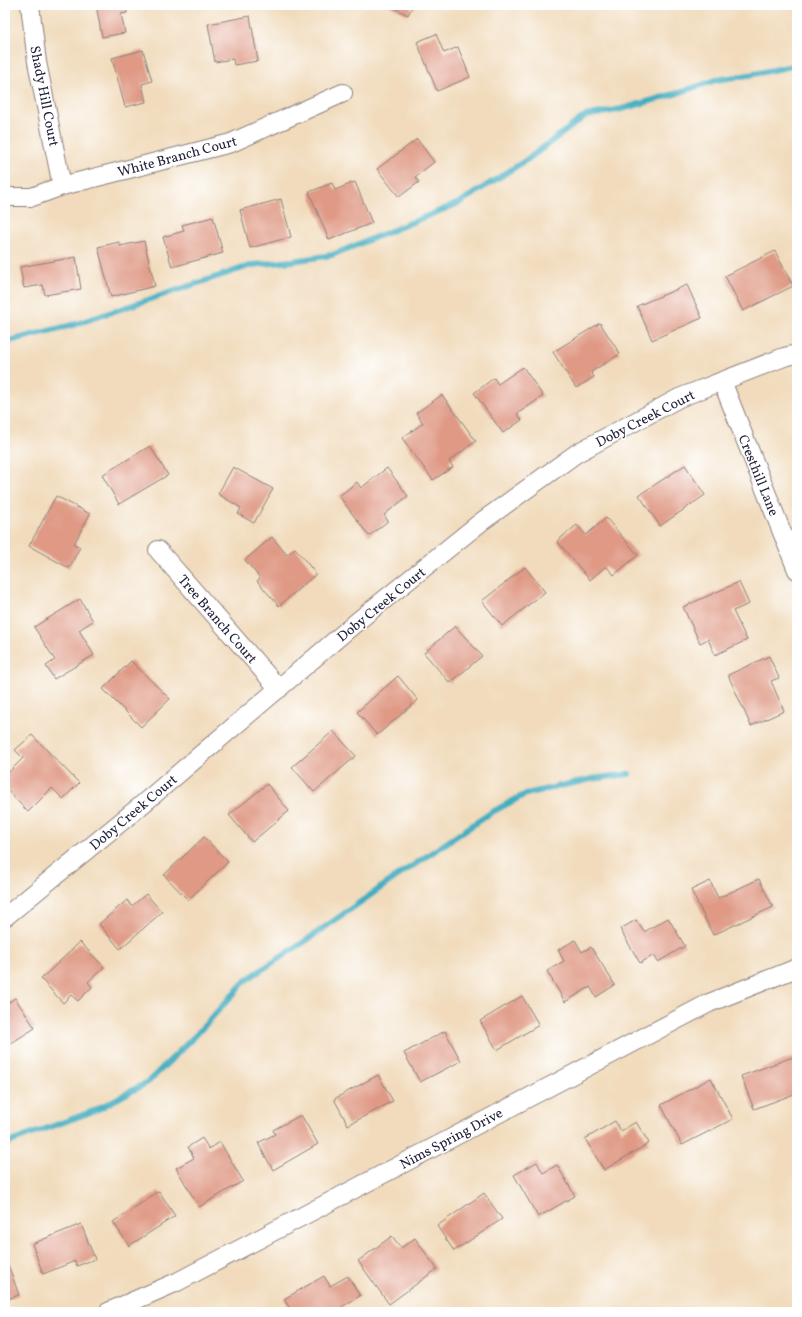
<svg xmlns="http://www.w3.org/2000/svg" width="802" height="1317" font-family="Vollkorn,serif">
<style>
.lines{fill:none;stroke-linecap:round;stroke-linejoin:round}
.stream{stroke:#42aec1;stroke-width:6}
.building{fill:#df9984}
.minor-casing{stroke:#8a7e7c;stroke-width:20}
.minor{stroke:#fff;stroke-width:18}
.labels{text-anchor:middle;stroke-width:3;stroke-linejoin:round;paint-order:stroke}
.street-label{font-size:14px;fill:#22223b;stroke:#fff}
</style>
<rect width="100%" height="100%" fill="#fff"/>
<filter id="ink" filterUnits="userSpaceOnUse"><feTurbulence type="fractalNoise" baseFrequency=".025" numOctaves="2"/><feDisplacementMap in="SourceGraphic" scale="8" xChannelSelector="R" yChannelSelector="G"/><feConvolveMatrix kernelMatrix="1 2 1 2 8 2 1 2 1" color-interpolation-filters="sRGB"/></filter>
<filter id="wash" filterUnits="userSpaceOnUse"><feTurbulence type="fractalNoise" baseFrequency=".012" numOctaves="4" result="noise"/><feDisplacementMap in="SourceGraphic" scale="16" xChannelSelector="R" yChannelSelector="G"/><feGaussianBlur stdDeviation="0.9" result="paint"/><feColorMatrix in="noise" values="0 0 0 0 0 0 0 0 0 0 0 0 0 0 0 0 0 1.4 0 .05"/><feComposite in="paint" operator="in"/></filter>
<g filter="url(#wash)">
<rect width="100%" height="100%" fill="#f1dbbc"/>
<g class="lines">
<!-- stream -->
<g class="stream">
<path d="M5,342L76,324L252,265L293,261L332,255L459,203L528,159L585,116L622,109L678,93L716,80L749,75L797,65"/>
<path d="M5,1144L96,1110L148,1082L195,1036L246,980L304,942L396,877L492,812L526,794L591,779L629,774"/>
</g>
</g>
<g id="blocks">
<!-- building -->
<g class="building">
<path d="M96,5H126L127,13L121,14L125,33L102,37Z"/>
<path d="M388,5H413L408,15Z"/>
<path d="M250,16L258,61L234,65L233,59L215,62L208,24Z"/>
<path d="M436,34L444,53L458,47L470,77L437,91L417,42Z"/>
<path d="M143,50L152,81L142,84L146,102L125,107L112,58Z"/>
<path d="M417,139L434,162L415,177L419,182L399,197L377,169Z"/>
<path d="M355,182L372,223L329,240L309,192L332,183L335,190Z"/>
<path d="M281,199L291,237L250,248L240,210Z"/>
<path d="M213,217L223,253L172,267L163,237L184,231L182,225Z"/>
<path d="M144,241L155,286L111,297L98,247L119,242L120,246Z"/>
<path d="M775,251L793,286L743,311L725,276Z"/>
<path d="M76,257L81,289L45,295L43,285L24,288L20,267Z"/>
<path d="M687,285L702,318L652,340L637,306Z"/>
<path d="M600,323L620,354L591,372L594,377L576,388L553,352Z"/>
<path d="M523,367L543,396L517,414L522,420L503,433L474,393L494,378L498,384Z"/>
<path d="M442,395L476,441L449,461L453,467L433,480L402,438L423,423L416,413Z"/>
<path d="M150,446L168,475L119,504L102,475Z"/>
<path d="M685,465L705,495L660,526L639,495Z"/>
<path d="M233,467L273,489L254,523L238,514L241,508L218,494Z"/>
<path d="M387,468L408,496L384,515L388,521L369,536L339,496L357,482L361,488Z"/>
<path d="M56,496L90,514L74,544L80,547L69,568L29,546Z"/>
<path d="M606,518L638,555L614,575L606,566L590,580L557,541L577,525L586,535Z"/>
<path d="M272,537L287,555L295,548L316,574L279,606L257,581L260,578L245,560Z"/>
<path d="M525,567L545,592L502,626L482,601Z"/>
<path d="M739,582L749,604L733,611L747,640L715,655L708,639L700,643L683,607Z"/>
<path d="M80,599L93,621L79,630L94,655L54,679L46,666L55,660L34,627Z"/>
<path d="M455,626L482,656L450,683L424,653Z"/>
<path d="M769,656L779,678L771,681L784,711L751,726L728,675Z"/>
<path d="M131,661L170,699L141,727L103,689Z"/>
<path d="M398,676L418,700L377,735L357,712Z"/>
<path d="M333,731L356,756L314,792L292,767Z"/>
<path d="M32,735L79,783L63,799L52,788L28,812L5,788V776L23,758L15,750Z"/>
<path d="M267,784L289,811L252,842L229,815Z"/>
<path d="M204,837L228,862L188,900L164,875Z"/>
<path d="M759,879L773,907L713,935L691,890L710,881L718,898Z"/>
<path d="M146,894L162,912L120,949L99,924L127,900L132,906Z"/>
<path d="M668,918L685,946L658,962L654,955L640,963L620,929L636,920L644,932Z"/>
<path d="M575,940L582,952L591,947L615,985L596,997L590,987L565,1002L547,971L564,961L558,950Z"/>
<path d="M80,942L104,967L88,982L92,987L78,1001L71,995L63,1003L41,979Z"/>
<path d="M522,996L539,1025L497,1050L480,1021Z"/>
<path d="M15,998L35,1028L5,1047V1005Z"/>
<path d="M445,1031L461,1061L420,1082L404,1053Z"/>
<path d="M793,1057L797,1068V1093L754,1109L741,1076Z"/>
<path d="M378,1075L393,1101L348,1125L334,1099Z"/>
<path d="M711,1078L733,1119L682,1145L661,1105Z"/>
<path d="M301,1115L318,1144L273,1170L258,1143L275,1134L273,1130Z"/>
<path d="M615,1121L621,1131L636,1122L649,1143L604,1170L585,1139Z"/>
<path d="M202,1138L209,1149L220,1142L243,1181L199,1207L176,1168L194,1158L188,1147Z"/>
<path d="M537,1162L543,1173L557,1165L575,1196L538,1217L514,1175Z"/>
<path d="M159,1191L175,1216L129,1246L113,1222Z"/>
<path d="M484,1193L502,1219L454,1251L437,1226Z"/>
<path d="M81,1224L95,1259L77,1266L75,1261L43,1274L32,1244Z"/>
<path d="M392,1236L401,1248L415,1238L437,1269L389,1304L358,1261Z"/>
<path d="M5,1256L19,1295L5,1300Z"/>
<path d="M324,1276L330,1286L348,1276L360,1296L338,1309L340,1312H292L284,1299Z"/>
</g>
</g>
</g>
<g filter="url(#ink)">
<use href="#blocks" fill-opacity="0" stroke="#8a7e7c" stroke-width="1"/>
<g class="lines">
<defs>
<g id="minor">
<path d="M30,5L37,62L62,186"/>
<path d="M5,197H32L62,186L231,143L343,93"/>
<path d="M722,381L797,570"/>
<path d="M158,550L279,689"/>
<path d="M5,917L138,808L359,620L481,522L577,453L679,398L784,357L797,354"/>
<path d="M108,1312L177,1282L709,1003L797,968"/>
</g>
</defs>
<!-- minor casing -->
<use href="#minor" class="minor-casing"/>
<!-- minor -->
<use href="#minor" class="minor"/>
</g>
</g>
<g class="labels">
<!-- street labels -->
<g class="street-label">
<text transform="translate(45 96) rotate(79)" y="5">Shady Hill Court</text>
<text transform="translate(177 156) rotate(-15)" y="5">White Branch Court</text>
<text transform="translate(645 418) rotate(-27)" y="5">Doby Creek Court</text>
<text transform="translate(759 475) rotate(68)" y="5">Cresthill Lane</text>
<text transform="translate(381 604) rotate(-39)" y="5">Doby Creek Court</text>
<text transform="translate(218 619) rotate(49)" y="5">Tree Branch Court</text>
<text transform="translate(133 812) rotate(-40)" y="5">Doby Creek Court</text>
<text transform="translate(451 1138) rotate(-28)" y="5">Nims Spring Drive</text>
</g>
</g>
<!-- margin -->
<rect width="802" height="1317" fill="none" stroke="#fff" stroke-width="20"/>
</svg>
